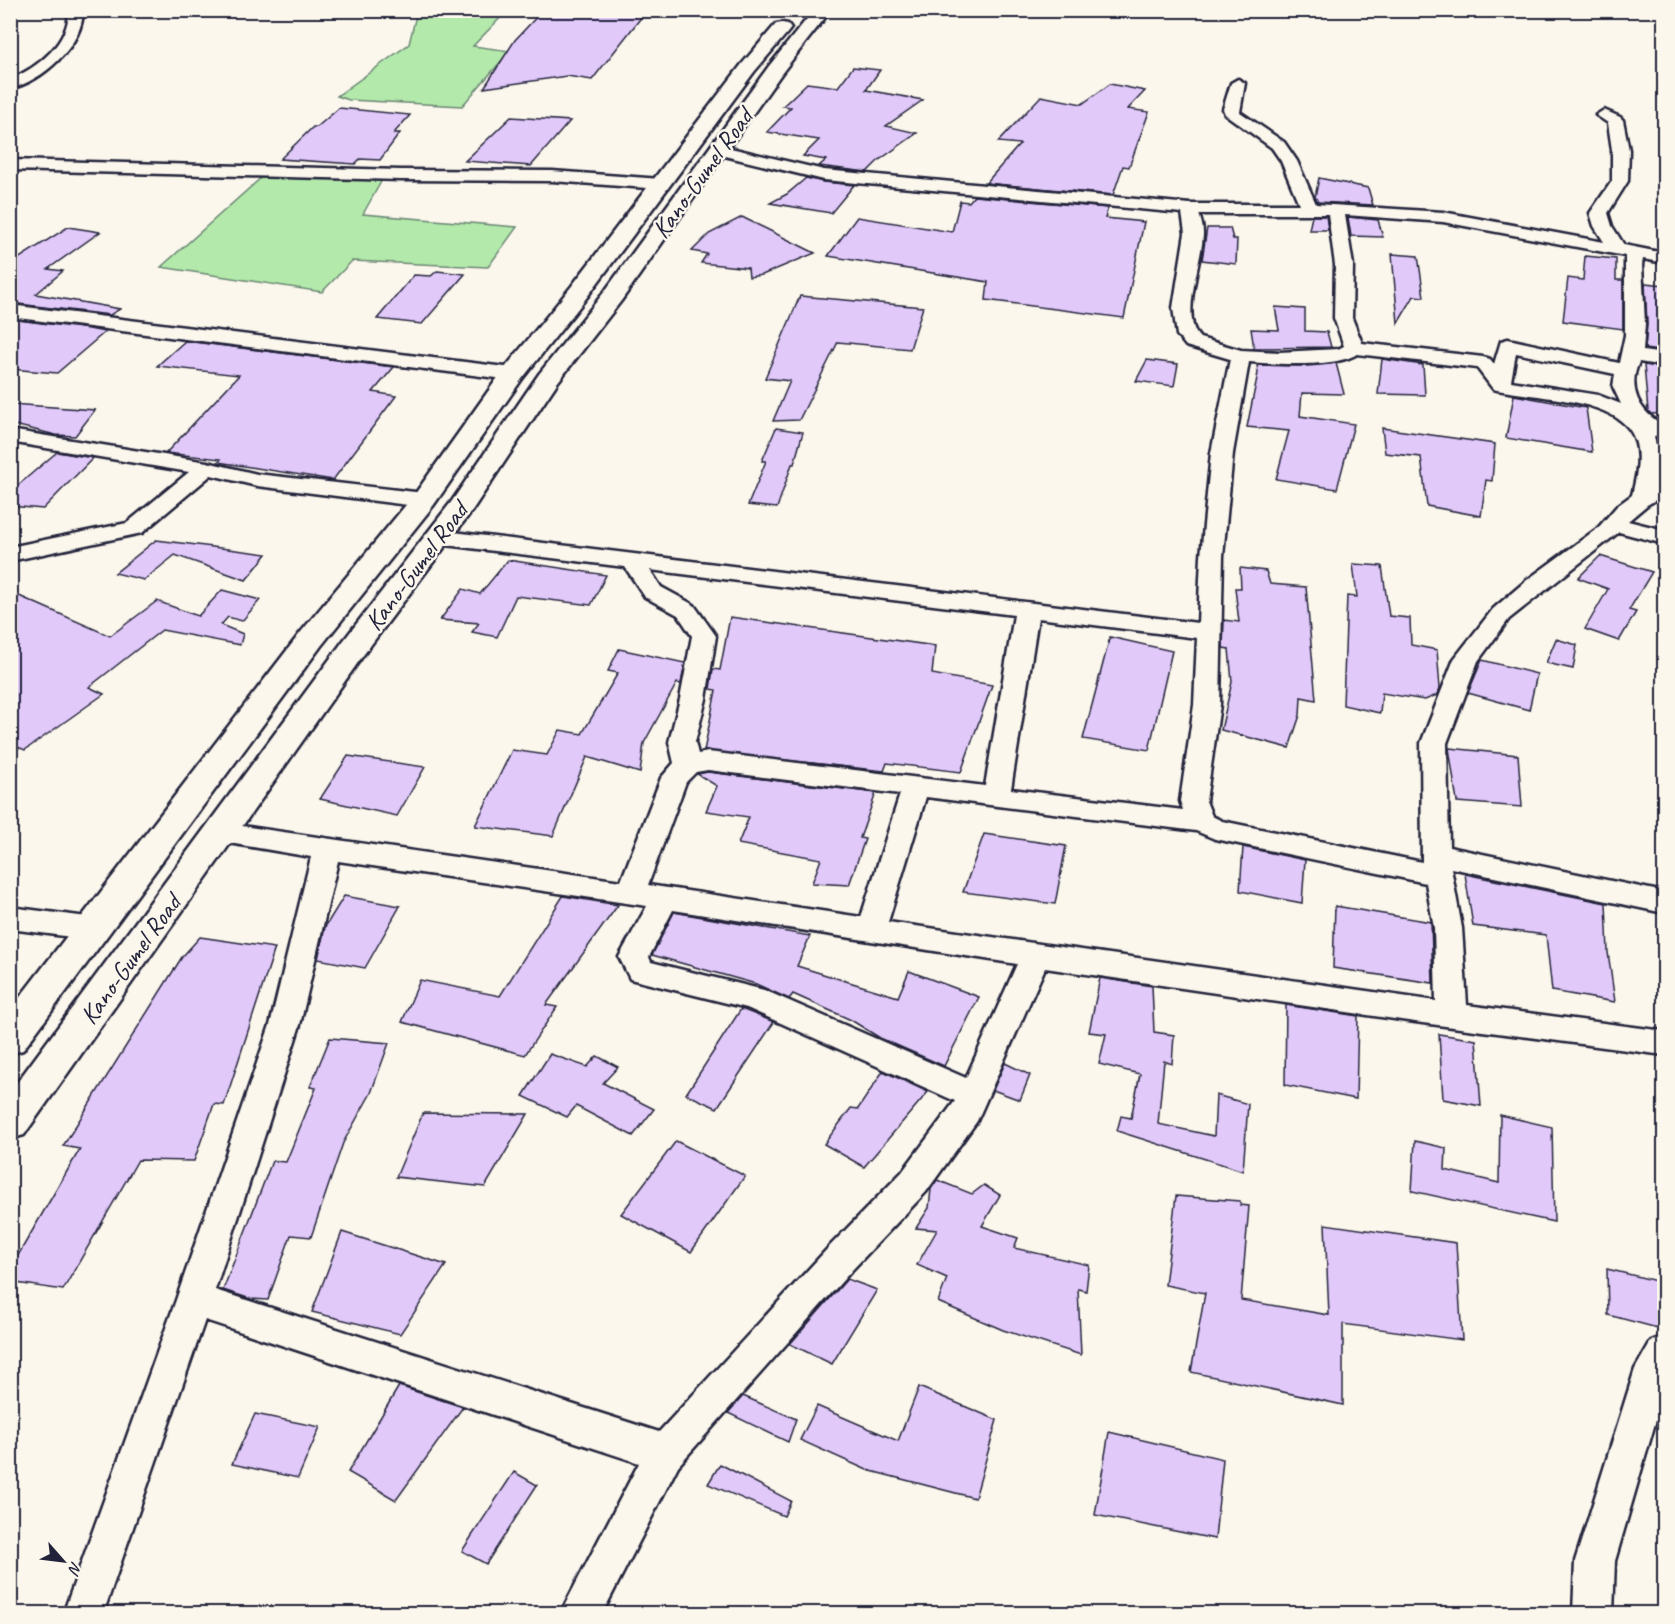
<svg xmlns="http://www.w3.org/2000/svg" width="1675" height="1624" font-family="Caveat,sans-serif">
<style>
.green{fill:#b3e9ab;stroke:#6a8673;stroke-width:1.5}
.building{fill:#e1c9f9;stroke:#22223b;stroke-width:1.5}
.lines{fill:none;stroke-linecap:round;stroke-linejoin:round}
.street-casing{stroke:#22223b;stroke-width:5}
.primary-casing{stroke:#22223b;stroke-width:5}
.street{fill:#fbf7ec;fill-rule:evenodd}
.primary{fill:#fbf7ec;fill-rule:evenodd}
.labels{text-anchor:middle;stroke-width:5;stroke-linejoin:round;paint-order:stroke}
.street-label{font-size:26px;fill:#22223b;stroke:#fbf7ec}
</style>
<rect width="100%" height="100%" fill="#fbf7ec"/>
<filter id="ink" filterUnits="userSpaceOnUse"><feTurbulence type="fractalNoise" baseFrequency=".0167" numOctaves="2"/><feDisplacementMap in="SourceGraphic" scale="12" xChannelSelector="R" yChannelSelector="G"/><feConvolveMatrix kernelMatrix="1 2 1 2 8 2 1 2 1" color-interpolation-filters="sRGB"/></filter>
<g filter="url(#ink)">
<!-- green -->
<g class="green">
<path d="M417,11H507L473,46L510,51L462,106L349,100L337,96L409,44Z"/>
<path d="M263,176L382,180L363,214L517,227L488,267L352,261L322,292L161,267Z"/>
</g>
<!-- building -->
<g class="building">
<path d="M543,10H647L592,80L567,76L484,88L515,40Z"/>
<path d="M853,67L880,70L866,90L923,100L886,126L917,133L878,161L867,172L819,166L826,160L803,156L819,140L767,132L791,107L783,106L807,83L838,87Z"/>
<path d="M1110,84L1145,91L1128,109L1149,112L1129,167L1123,166L1113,195L986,183L1020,144L998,142L1041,96L1082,104Z"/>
<path d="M339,108L410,115L394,133H400L380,160L360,159L355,164L280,159L313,127H317Z"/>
<path d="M511,117L570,121L531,166L465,161Z"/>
<path d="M806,178L823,182L854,185L831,213L770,203L787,194Z"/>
<path d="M1319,178L1368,188L1373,205L1318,202L1315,197Z"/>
<path d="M974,196L1108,208L1105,218L1144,222L1124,318L986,300L988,282L828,256L857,217L952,232L960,201L969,202Z"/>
<path d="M1312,216H1326L1328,230H1309Z"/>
<path d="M742,217L815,253L762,275L749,277L748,268L701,263L707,254L692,251L709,234Z"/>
<path d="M1348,217L1378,220L1383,237L1351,236Z"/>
<path d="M68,227L100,232L48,269L63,271L36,294L120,309L110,315L10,303V264Z"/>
<path d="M1207,228H1230L1233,239H1237L1236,264L1202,260Z"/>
<path d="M1392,254L1418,256L1424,297L1414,296L1398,323Z"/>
<path d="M1585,256L1616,259V280H1623V329L1563,321L1568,278L1583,280Z"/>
<path d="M437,271L465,274L422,324L377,319L414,275L431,276Z"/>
<path d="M1645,283L1665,285V352L1645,349L1647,324Z"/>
<path d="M800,296L923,307L910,349L838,342L799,420L773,421L790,381L765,378Z"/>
<path d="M1275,307L1305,309V331L1327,332L1331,347L1254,348L1251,329L1279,330Z"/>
<path d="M10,319L89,329L105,332L57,373L10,369Z"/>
<path d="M185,341L394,367L373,392L396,396L333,480L218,462L221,459L166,453L239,375L157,366Z"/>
<path d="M1382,359L1423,365L1425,395L1378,394Z"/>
<path d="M1147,360L1178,364L1174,386L1136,381Z"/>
<path d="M1336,363L1344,394L1302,393L1300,416L1354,424L1337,489L1276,479L1289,431L1247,427L1258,373L1257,365L1305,366Z"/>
<path d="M1644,365L1665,368V413L1651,414L1648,411Z"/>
<path d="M1514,395L1586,408L1592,452L1506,438Z"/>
<path d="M10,404L95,410L75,436L56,435L10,424Z"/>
<path d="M776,428L803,432L794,464H792L777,508L748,505L766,461H762Z"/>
<path d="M1382,428L1495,444L1492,481L1486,480L1481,516L1427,506L1421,457L1385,453Z"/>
<path d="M57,452L93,458L43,509L10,506V492Z"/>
<path d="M156,540L189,544L267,554L246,580L175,555L144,580L115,573Z"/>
<path d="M1600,556L1652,572L1629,610L1636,612L1619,641L1585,629L1608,589L1578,578Z"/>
<path d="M508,560L606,575L591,605L516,596L497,637L472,632L479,623L440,620L463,589L480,594Z"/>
<path d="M1353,564L1382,566L1389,616L1410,618L1411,645L1437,650L1440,688L1437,695L1425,700L1382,693L1380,713L1343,705L1347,596L1357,597Z"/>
<path d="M1240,568L1266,571L1270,584L1306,587L1316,700L1301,697L1300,715L1289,748L1221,730L1232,682L1229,649L1223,648L1224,620L1239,622L1235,588H1241Z"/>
<path d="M222,590L260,600L242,621L228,617L221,625L243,634L240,645L162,630L89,687L104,694L25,750L10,744V592L110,636L157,601L198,616Z"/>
<path d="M730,617L935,646L932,674L992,685L961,772L887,763L884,771L704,751L716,690L710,689L713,669L720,670Z"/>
<path d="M1110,637L1172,651L1149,750L1083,739Z"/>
<path d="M1556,639L1577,645L1573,669L1546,663Z"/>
<path d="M619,649L685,663L681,684L677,683L644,743L640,773L587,757L553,836L475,826L512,750L547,755L560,730L582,734L618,673L608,671Z"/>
<path d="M1482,660L1537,674L1529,710L1468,693Z"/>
<path d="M1449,748L1518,755L1522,807L1457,802Z"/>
<path d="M348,756L425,767L397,816L320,799Z"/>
<path d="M708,772L876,793L860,838L865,839L849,885L812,883L821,859L738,844L749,817L706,811L717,786L697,774Z"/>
<path d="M984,834L1066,846L1055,904L963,892Z"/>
<path d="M1243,847L1305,860L1302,903L1240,891Z"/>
<path d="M1465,874L1606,903L1608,952L1615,1002L1552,991L1546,935L1473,926Z"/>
<path d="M344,896L400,906L365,968L318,959L325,927Z"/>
<path d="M563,896L618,905L546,1005L557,1007L525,1055L402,1022L420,980L500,996Z"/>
<path d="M1335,906L1431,922L1433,983L1333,968Z"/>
<path d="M674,912L810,936L797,966L898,997L909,971L979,997L944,1066L880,1038L851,1020L793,994L789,999L756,984L652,955Z"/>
<path d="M200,937L275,948L224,1105L214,1104L194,1161L138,1160L63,1290L10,1282V1269L80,1149L63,1146L182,957Z"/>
<path d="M1100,978L1152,986L1154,1032L1174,1035L1172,1064L1164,1061L1158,1124L1214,1136L1216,1095L1248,1104L1243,1171L1117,1131L1121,1116L1131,1118L1140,1074L1099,1064L1106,1034L1089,1032Z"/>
<path d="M1286,1005L1358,1016L1356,1099L1285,1085Z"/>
<path d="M741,1009L774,1022L717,1108L686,1094Z"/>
<path d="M1439,1034L1476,1040L1481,1106L1443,1099Z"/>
<path d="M330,1038L389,1043L371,1093L343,1143L311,1237L291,1235L268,1300L251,1299L223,1290L272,1161L286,1162L316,1088L310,1087Z"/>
<path d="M550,1054L587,1067L597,1056L618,1067L603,1083L654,1109L633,1136L576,1106L567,1117L523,1096Z"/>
<path d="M1005,1063L1030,1075L1020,1100L993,1090Z"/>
<path d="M883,1071L928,1092L864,1167L824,1144L851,1108L858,1109Z"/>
<path d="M423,1113L528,1114L485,1187L396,1177Z"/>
<path d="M1500,1115L1552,1127L1554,1222L1412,1191L1415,1141L1446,1148L1445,1170L1499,1183Z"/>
<path d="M676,1141L745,1176L691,1252L621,1214Z"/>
<path d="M937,1180L972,1194L984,1185L1000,1195L982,1226L1018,1238L1014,1248L1089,1265L1086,1291L1078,1289L1081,1355L1003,1330L938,1302L947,1278L917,1265L937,1230L916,1228L929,1208L931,1189Z"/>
<path d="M1176,1196L1240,1201V1205L1249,1206L1241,1300L1329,1315L1325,1224L1456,1243L1462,1340L1343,1324V1405L1191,1372L1205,1293L1165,1285Z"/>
<path d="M342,1232L446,1265L400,1334L312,1312Z"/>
<path d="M1607,1269L1665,1283V1330L1608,1315Z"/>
<path d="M847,1279L877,1290L832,1364L790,1344Z"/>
<path d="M399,1386L463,1407L396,1500L348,1472Z"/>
<path d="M919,1387L997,1420L975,1498L867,1470L800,1440L817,1406L898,1441Z"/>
<path d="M743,1396L796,1419L788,1442L728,1413Z"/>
<path d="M255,1414L320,1427L298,1478L232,1464Z"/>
<path d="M1109,1432L1223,1459L1215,1539L1095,1515Z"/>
<path d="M720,1464L791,1501L784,1516L708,1484Z"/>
<path d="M514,1472L537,1485L486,1564L462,1551Z"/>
</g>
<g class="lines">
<defs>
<g id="street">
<path d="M69,10H83C83,46 42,81 10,89V79C38,68 69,43 69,10Z"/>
<path d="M1238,79L1245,83L1240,112L1284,142L1297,161L1316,204L1443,212L1604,242L1594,226L1590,213L1612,181V150L1608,123L1596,115L1604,110L1620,117L1623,120L1629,150L1628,181L1608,213L1612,226L1624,245L1664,253V263L1643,259L1642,265L1645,324L1643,351L1664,354V366L1639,362C1627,388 1639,413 1664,425V439L1654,436L1658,456L1656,482L1664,480V495L1647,505L1628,521L1664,530V544L1619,532L1509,619L1478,661L1447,743L1449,847L1664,892V913L1451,868L1462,928L1467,1005L1664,1031V1055L1415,1022L1045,968L977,1121L926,1192L853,1269L678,1466L602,1614H560L639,1463L205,1320L103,1614H63L176,1300L270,1025L311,857L211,840L207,833L211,826L221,823L621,881L661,778L674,763L669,742L680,699L692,636L678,615L645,597L625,567L437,544L429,542L426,537L429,532L437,530L1198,623L1201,556L1211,453L1230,359L1186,346L1177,335L1173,308L1185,233L1182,213L824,180L712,153L710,150L712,147L718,145L824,170L1190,204H1299L1281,161L1272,148L1225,114L1223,109L1231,83ZM1199,214H1328L1335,265L1334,318L1344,346L1338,349L1280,352L1241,350L1200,338C1179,317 1203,260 1203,233C1203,226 1201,220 1199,214ZM1345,215L1443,222L1625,256V335L1619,363L1508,339L1501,341L1494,364L1490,359L1483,357L1362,343L1352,318L1353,265ZM1516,353L1615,374L1613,387L1621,404L1598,395L1511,381ZM1357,354L1477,368L1493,389C1530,398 1622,397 1635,440C1641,458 1636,478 1632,495L1617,506L1598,528L1527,580L1493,609L1454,659L1421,743L1422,862L1222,821L1212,816L1206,801L1220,705L1223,556L1233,453L1249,362C1276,364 1334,368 1357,354ZM650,570L1014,615L985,786L708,752L698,754L695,742L706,699L716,636L694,605L661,587ZM1038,618L1197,638L1194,705L1180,801L1183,810L1011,789ZM708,770L900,794L861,917L648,885L686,782L696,772ZM926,797L1196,831L1215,839L1426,883L1434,928L1436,1001L888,922ZM338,861L647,906L619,957L630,979L747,1008L955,1101L902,1172L829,1247L659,1432L215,1290L300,1025ZM673,910L1017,964L966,1078L764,990L651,962L649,957Z"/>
<path d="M10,160L401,170L552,171L661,179L669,184L661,189L552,181L401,180L10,170Z"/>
<path d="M10,305L513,368L520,370L523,374L520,378L513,380L10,317Z"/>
<path d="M10,430L207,462L257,474L424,493L432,495L435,500L432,505L424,507L257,486L211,475L142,533L10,561V547L127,523L189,472L10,442Z"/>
<path d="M10,907L95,918L105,921L109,929L105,937L95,940L10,929Z"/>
<path d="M1664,1336V1392L1615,1561L1613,1614H1573L1575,1561L1635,1369L1651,1341Z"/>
</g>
<g id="primary">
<path d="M814,10H831L781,74L621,301L557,383L471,512L364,654L24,1135L10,1139V1092L344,640L452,501L539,374L605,291L769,66Z"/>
<path d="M782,23L788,24L791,28L788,32L754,72L587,297L522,379L433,506L321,646L23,1050L10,1054V1010L301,632L415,494L504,369L571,287L742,64L776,24Z"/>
</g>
</defs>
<!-- street casing -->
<use href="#street" class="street-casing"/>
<!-- primary casing -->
<use href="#primary" class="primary-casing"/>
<!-- street -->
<use href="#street" class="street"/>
<!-- primary -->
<use href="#primary" class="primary"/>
</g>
</g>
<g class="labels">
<!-- street labels -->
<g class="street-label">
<text transform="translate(702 173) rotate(-54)" y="9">Kano-Gumel Road</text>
<text transform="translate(416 566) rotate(-53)" y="9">Kano-Gumel Road</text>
<text transform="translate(130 959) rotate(-54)" y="9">Kano-Gumel Road</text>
</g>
</g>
<!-- margin -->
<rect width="1675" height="1624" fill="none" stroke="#fbf7ec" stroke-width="36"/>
<rect x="18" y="18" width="1639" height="1588" fill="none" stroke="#22223b" stroke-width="2" filter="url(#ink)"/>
<!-- north arrow -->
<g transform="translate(63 1561) rotate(118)" stroke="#fbf7ec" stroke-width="4.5" paint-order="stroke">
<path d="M0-4.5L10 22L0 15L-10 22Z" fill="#22223b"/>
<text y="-9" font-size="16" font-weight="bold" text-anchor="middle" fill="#22223b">N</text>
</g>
</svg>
